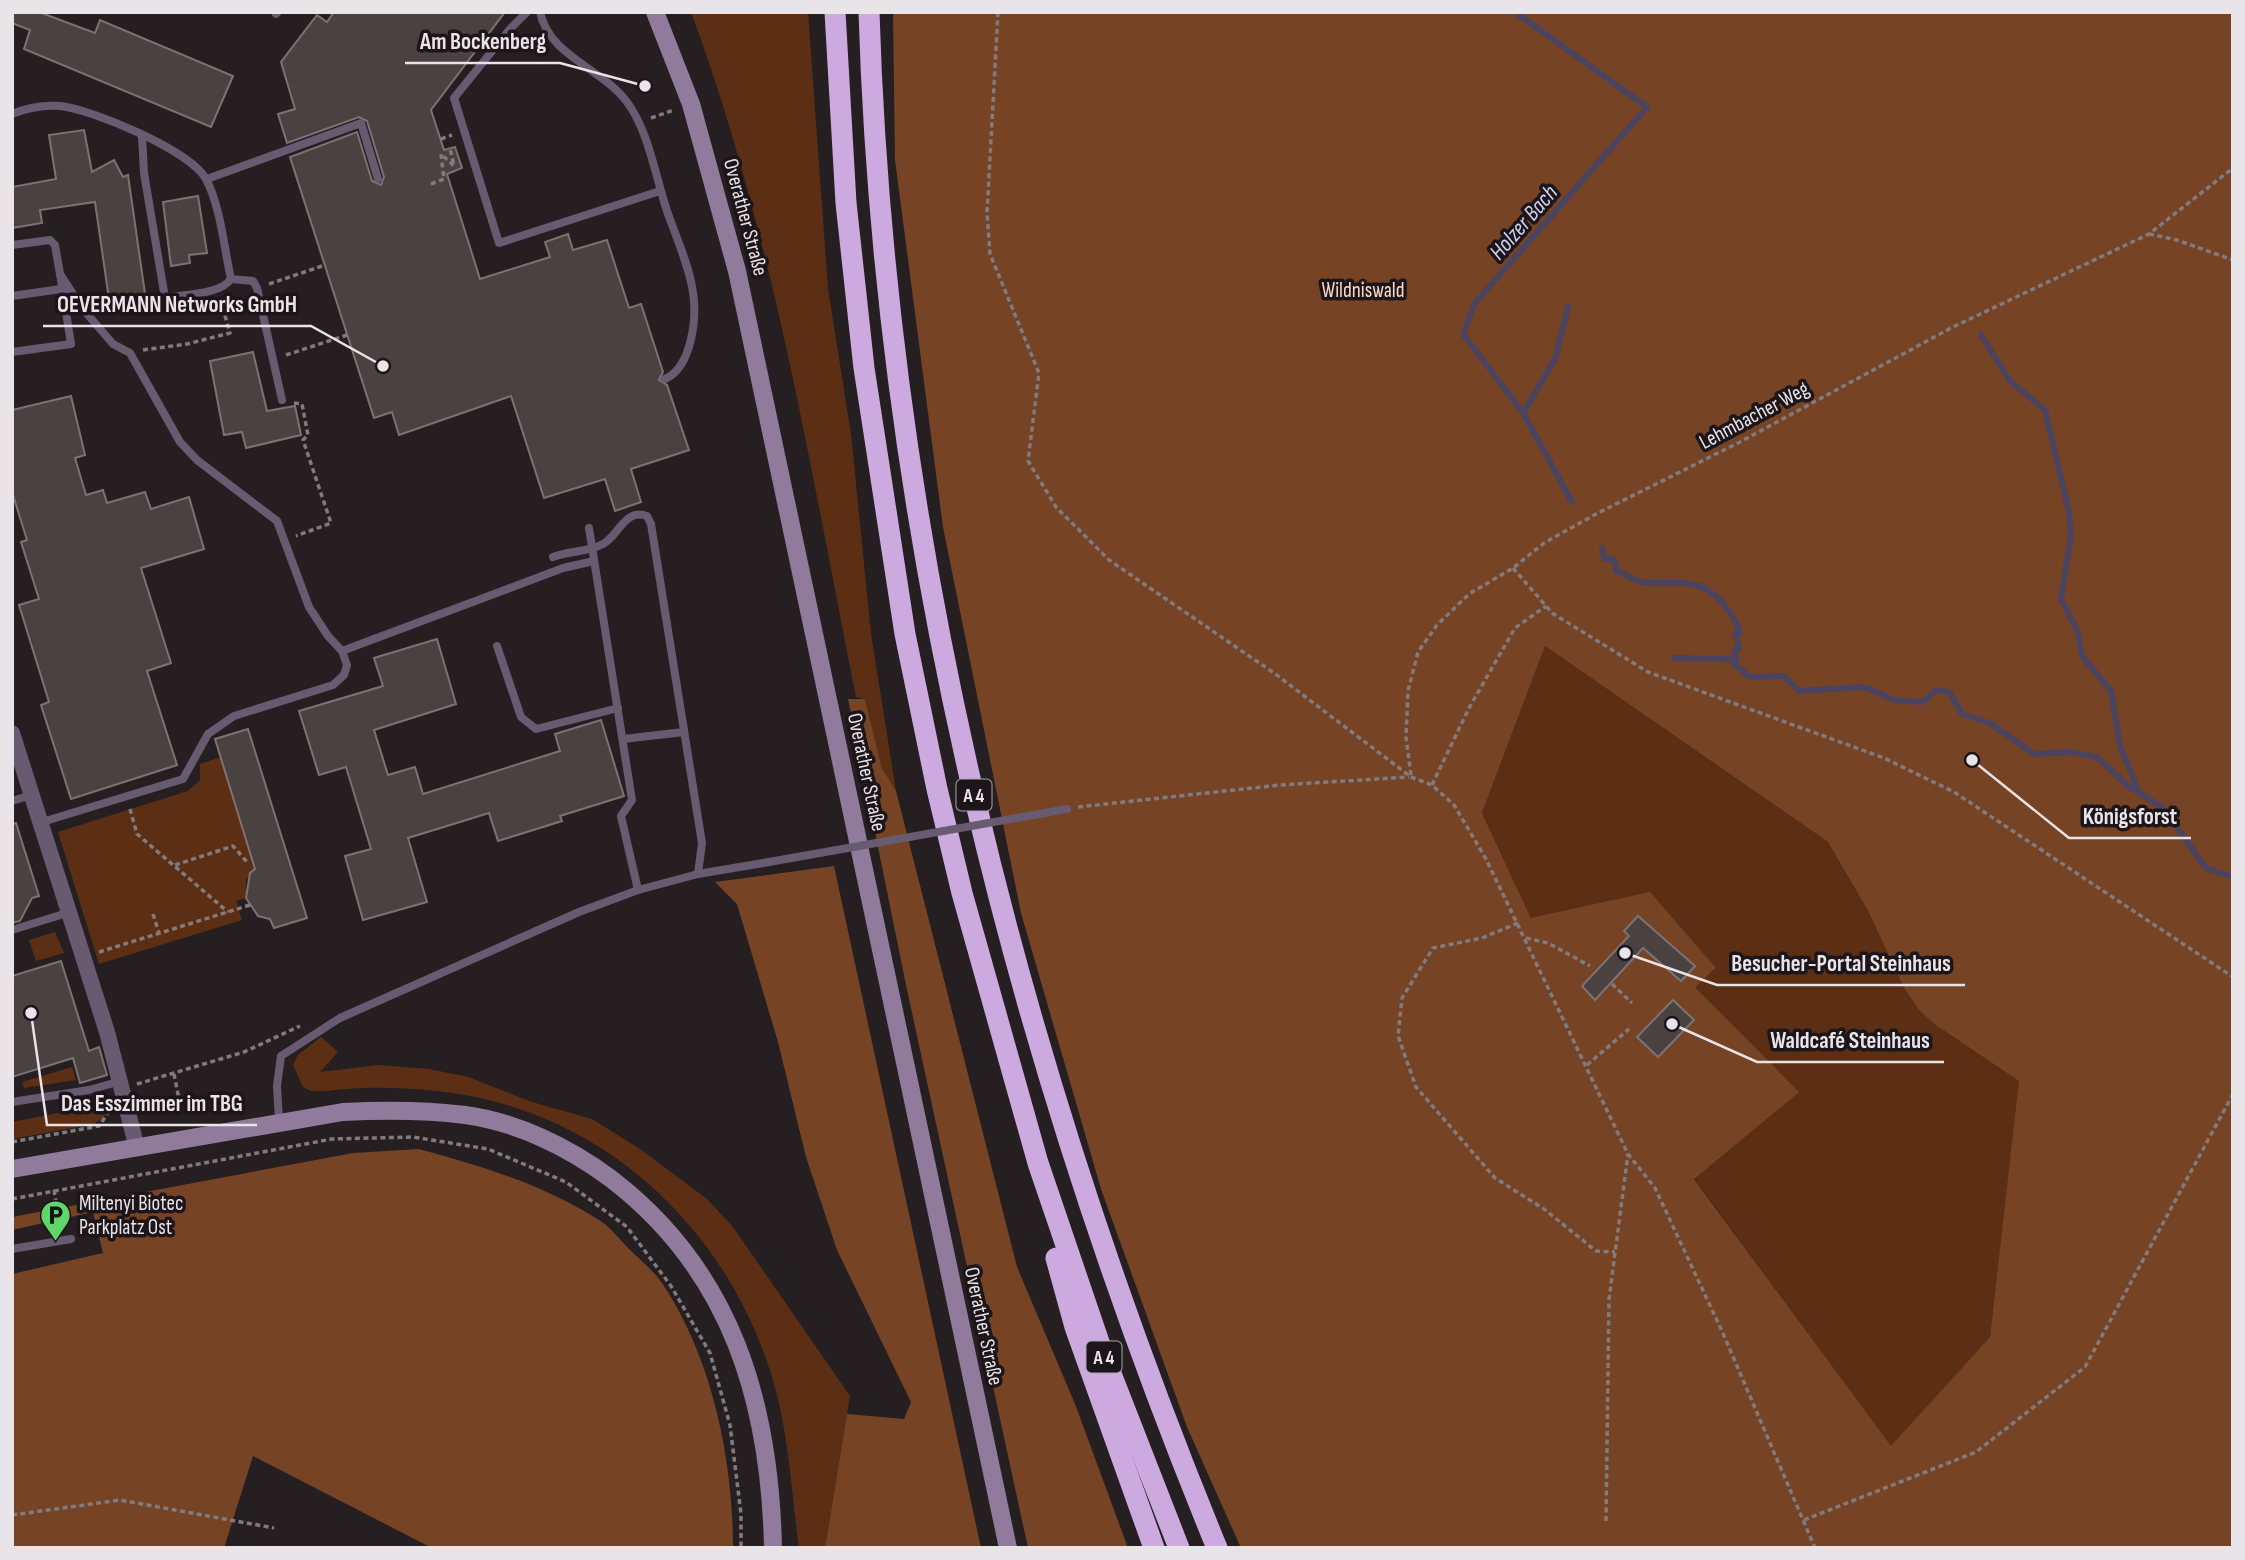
<svg xmlns="http://www.w3.org/2000/svg" width="2245" height="1560" font-family="'Sofia Sans Condensed',sans-serif">
<style>
.green{fill:#5c2f15}
.forest{fill:#774325;fill-rule:evenodd}
.lines{fill:none;stroke-linecap:round;stroke-linejoin:round}
.stream{stroke:#4a4461;stroke-width:6}
.building{fill:#4a4141;stroke:#7d7273;stroke-width:2}
.path{stroke:#817b7e;stroke-width:3.5;stroke-dasharray:5 3.5;stroke-linecap:butt}
.service{stroke:#685a70;stroke-width:8}
.minor{stroke:#685a70;stroke-width:16}
.secondary{stroke:#907b9d;stroke-width:18}
.motorway{stroke:#ccaae0;stroke-width:21}
.service-bridge{stroke:#685a70;stroke-width:8}
.labels{text-anchor:middle;stroke-width:7;stroke-linejoin:round;paint-order:stroke}
.shield{fill:#1c1519;stroke:#aca6a9;stroke-width:2}
.shield-label{font-size:19px;font-weight:bold;fill:#e9e4e7}
.street-label{font-size:21px;fill:#e9e4e7;stroke:#1c1519}
.park-label{font-size:21px;fill:#fcd9c8;stroke:#1c1519}
.poi-label{font-size:21px;fill:#e9e4e7;stroke:#1c1519;text-anchor:start}
.water-label{font-size:23px;font-style:italic;fill:#ced1f2;stroke:#1c1519}
.leader{fill:none;stroke:#e9e4e7;stroke-width:2.5}
.callout-dot{fill:#e9e4e7;stroke:#1c1519;stroke-width:2.5}
.callout-label{font-size:23px;text-anchor:middle;font-weight:bold;fill:#e9e4e7;stroke:#1c1519;stroke-width:7;stroke-linejoin:round;paint-order:stroke}
</style>
<rect width="100%" height="100%" fill="#261f22"/>
<!-- green -->
<g class="green">
<path d="M691,12H808L828,289L851,434L871,634L896,791L882,768L865,699L856,697C810,467 773,233 691,12Z"/>
<path d="M1545,646L1828,842L1869,913L1904,988L1919,1010L2020,1081L1990,1337L1891,1447L1694,1178L1798,1092L1694,986L1716,969L1531,918L1482,813Z"/>
<path d="M221,757L255,869L246,880V898L236,901L242,920L99,964L58,832L188,791L200,780V764Z"/>
<path d="M55,932L64,953L36,961L29,940Z"/>
<path d="M321,1037L338,1052L320,1072L379,1065L429,1069L468,1077L532,1102L592,1119L640,1149L707,1199L733,1227L850,1396L825,1548H799C792,1496 789,1441 776,1391C736,1240 615,1119 459,1094C427,1089 396,1087 364,1088C346,1088 329,1092 311,1091L303,1087L293,1065L298,1055Z"/>
<path d="M72,1067L76,1080L24,1088L22,1082Z"/>
<path d="M105,1104V1116L94,1124L12,1139V1122Z"/>
</g>
<!-- forest -->
<g class="forest">
<path d="M893,12H2233V1548H1241L1187,1427L1101,1189L1021,913L943,527L895,160ZM1545,646L1828,842L1869,913L1904,988L1919,1010L1936,1025L2019,1081L1990,1337L1891,1446L1694,1179L1799,1092L1695,987L1716,968L1650,892L1531,918L1482,813Z"/>
<path d="M848,699H865L882,768L896,791L1017,1267L1075,1404L1128,1548H1028L906,985Z"/>
<path d="M834,866L981,1548H825L847,1414L904,1419L911,1402L837,1250L806,1157L778,1042L737,904L715,882Z"/>
<path d="M419,1149C484,1167 545,1185 602,1222C612,1229 620,1240 628,1248C639,1259 653,1270 662,1283C712,1357 733,1459 733,1548H432L253,1456L224,1548H12V1274L103,1253L93,1212L12,1230V1217L353,1153Z"/>
</g>
<g class="lines">
<!-- stream -->
<g class="stream">
<path d="M1519,15L1647,107L1475,303L1463,334L1523,413L1572,502"/>
<path d="M1981,335L2010,381L2045,410L2069,512L2071,535L2061,599L2078,632L2082,656L2111,691L2120,746L2139,792"/>
<path d="M1523,413L1555,359L1568,307"/>
<path d="M1602,548L1604,558L1614,560L1616,571C1626,573 1632,580 1641,582C1659,585 1679,580 1696,585C1716,590 1734,614 1740,633L1735,634L1739,648L1734,651L1737,660L1734,664L1750,677L1784,676L1799,691L1865,687L1894,700L1923,702L1936,690L1949,692L1962,714L1990,723L2034,754L2070,752L2097,757L2128,786L2162,807L2206,868L2233,877"/>
<path d="M1674,658L1730,659L1734,664"/>
</g>
</g>
<!-- building -->
<g class="building">
<path d="M12,12H39L95,33L100,20L233,76L211,127L24,49L30,30L12,23Z"/>
<path d="M334,12H505L431,110L444,150L455,147L462,168L447,174L480,279L550,257L545,242L568,234L573,250L607,240L629,308L641,304L663,372L659,380L667,385L689,450L631,469L641,502L615,511L605,479L544,498L511,396L399,435L392,412L374,418L290,157L357,132L372,181L381,185L384,177L367,121L359,117L287,143L278,114L295,109L281,62L317,15L327,22Z"/>
<path d="M84,130L92,172L114,160L123,177L128,175L147,308L111,313L95,202L40,210L42,223L12,228V187L56,179L49,135Z"/>
<path d="M198,196L207,253L189,255L190,263L171,266L163,202Z"/>
<path d="M253,352L267,411L295,406L301,435L246,448L242,432L224,435L210,361Z"/>
<path d="M71,396L85,455L75,458L86,495L103,490L107,503L145,492L151,509L189,497L204,549L141,568L171,663L147,671L177,765L71,799L41,705L49,702L19,605L39,599L21,542L27,540L12,492V410Z"/>
<path d="M437,639L456,704L374,730L388,775L415,767L423,794L560,751L555,734L601,720L624,796L560,816L562,821L498,841L489,813L408,838L427,902L363,920L345,856L371,849L346,767L319,775L299,711L383,686L374,658Z"/>
<path d="M248,729L307,918L274,928L270,919L258,916L246,898L250,873L255,869L215,739Z"/>
<path d="M16,823L39,896L32,898L20,921L12,923V824Z"/>
<path d="M1638,916L1695,966L1681,981L1643,948L1595,1000L1582,986L1629,936L1624,931Z"/>
<path d="M61,961L89,1051L99,1047L107,1075L80,1083L73,1058L12,1077V976Z"/>
<path d="M1673,1000L1694,1020L1658,1057L1637,1037Z"/>
</g>
<g class="lines">
<!-- path -->
<g class="path">
<path d="M998,12L987,213L990,254L1039,373L1028,461L1056,507L1109,560L1274,673L1411,777L1432,785L1454,805L1486,859L1628,1154L1655,1188L1722,1331L1815,1548"/>
<path d="M651,118L674,110"/>
<path d="M441,139L452,135"/>
<path d="M431,184L444,179L441,154L454,166L450,148"/>
<path d="M2149,234L2177,240L2233,260"/>
<path d="M269,284L325,265"/>
<path d="M143,350L187,344L230,333L221,302"/>
<path d="M286,355L347,335"/>
<path d="M294,403L302,404L308,435L303,440L331,523L296,536"/>
<path d="M1513,568L1552,613L1648,672L1884,758L1954,792L2233,977"/>
<path d="M1411,775L1406,737L1408,691L1418,652L1437,625L1469,594L1513,568L1544,543L1596,514L1738,443L1953,327L2149,234L2233,168"/>
<path d="M1432,785L1469,708L1515,628L1546,606"/>
<path d="M1078,807L1280,785L1409,777"/>
<path d="M130,809L137,834L228,912"/>
<path d="M175,865L233,846L247,862"/>
<path d="M153,914L159,933"/>
<path d="M1518,923L1482,938L1433,948L1402,998L1398,1036L1416,1087L1495,1178L1544,1209L1596,1251L1615,1252"/>
<path d="M1526,938L1548,943L1590,966"/>
<path d="M99,952L250,905"/>
<path d="M1612,984L1632,1003"/>
<path d="M1587,1065L1629,1029"/>
<path d="M174,1074L179,1099"/>
<path d="M137,1084L244,1052L300,1026"/>
<path d="M12,1142L99,1126L110,1110"/>
<path d="M54,1190L60,1226"/>
<path d="M12,1199L332,1139L413,1137L488,1149L566,1182L627,1227L671,1286L710,1353L730,1425L741,1514V1548"/>
<path d="M12,1515L120,1500L274,1528"/>
<path d="M1804,1520L1976,1452L2085,1367L2233,1094"/>
<path d="M1606,1521L1609,1299L1628,1154"/>
</g>
<!-- service -->
<g class="service">
<path d="M527,12L510,29L454,98L499,243L660,191"/>
<path d="M540,12C549,56 602,68 627,102C649,132 655,175 667,211C676,237 689,265 693,292C697,318 692,367 665,379"/>
<path d="M276,14L278,12"/>
<path d="M12,114C27,108 44,105 60,106C92,109 191,151 206,179C221,208 224,248 231,279L253,281L257,288L282,400"/>
<path d="M142,136L144,173L165,298C184,294 220,295 231,279"/>
<path d="M207,179L361,123L378,179"/>
<path d="M12,245L50,240L55,245L60,274L82,308L113,344L130,353L180,442L197,460L277,521L309,607L328,636L342,651L347,665L344,675L333,685L234,716L208,734L183,779L39,823"/>
<path d="M12,296L61,289"/>
<path d="M12,352L71,344L60,274"/>
<path d="M589,528L632,800L621,816L638,890"/>
<path d="M553,557C569,551 588,552 603,544C619,535 625,508 647,516L651,524L702,843L698,874"/>
<path d="M497,646L521,717L536,729L618,708"/>
<path d="M342,651L563,568L594,561"/>
<path d="M623,739L684,732"/>
<path d="M12,801L31,795"/>
<path d="M12,930L67,913"/>
<path d="M12,1102L89,1090L121,1081"/>
<path d="M279,1121L277,1086L281,1056L340,1018L579,912L638,890L698,874L769,862"/>
<path d="M12,1249L71,1239"/>
</g>
<!-- minor -->
<path class="minor" d="M12,733L107,1032L137,1148"/>
<!-- secondary -->
<g class="secondary">
<path d="M655,12L691,104L737,271L1008,1548"/>
<path d="M12,1169L343,1112C383,1110 425,1110 465,1115C517,1122 568,1147 610,1178C731,1270 770,1401 773,1548"/>
</g>
<!-- motorway -->
<g class="motorway">
<path d="M835,12L846,203L864,368L905,634L937,789L962,893L1038,1163L1101,1348L1179,1548"/>
<path d="M869,12C885,540 1017,1061 1217,1548"/>
<path d="M1056,1258L1075,1327L1154,1548"/>
</g>
<!-- service-bridge -->
<path class="service-bridge" d="M769,862L1067,809"/>
</g>
<!-- icons -->
<defs>
<symbol id="parking-pin" viewBox="-11 -11 22 30"><path d="M0 17L-7.5 6A9.5 9.5 0 1 1 7.5 6Z" fill="#61d56a" stroke="#1c1519"/><path d="M-3.5-5.5H1a3.5 3.5 0 0 1 0 7H-1V5.5H-3.5ZM-1-3.4V-.6H.8a1.4 1.4 0 0 0 0-2.8Z" fill="#111"/></symbol>
</defs>
<g fill-rule="evenodd">
<use href="#parking-pin" x="38" y="1198" width="35" height="47"/>
</g>
<g class="labels">
<!-- shield labels -->
<g class="shield">
<rect x="956.5" y="779.5" width="35" height="31" rx="5"/>
<rect x="1086.5" y="1341.5" width="35" height="31" rx="5"/>
</g>
<g class="shield-label">
<text x="974" y="802">A 4</text>
<text x="1104" y="1364">A 4</text>
</g>
<!-- street labels -->
<g class="street-label">
<text transform="translate(746 217) rotate(75)" y="7">Overather Straße</text>
<text transform="translate(1754 415) rotate(-28)" y="7">Lehmbacher Weg</text>
<text transform="translate(867 772) rotate(78)" y="7">Overather Straße</text>
<text transform="translate(984 1326) rotate(78)" y="7">Overather Straße</text>
</g>
<!-- park labels -->
<g class="park-label">
<text x="1363" y="297">Wildniswald</text>
</g>
<!-- poi labels -->
<g class="poi-label">
<text x="79" y="1210">Miltenyi Biotec<tspan x="79" dy="24">Parkplatz Ost</tspan></text>
</g>
<!-- water labels -->
<g class="water-label">
<text transform="translate(1523 222) rotate(-49)" y="8">Holzer Bach</text>
</g>
</g>
<!-- callouts -->
<path class="leader" d="M645 86L560 63H405M383 366L311 326H43M1972 760L2069 838H2191M1625 953L1717 985H1965M1672 1024L1757 1062H1944M31 1013L47 1125H257"/>
<g class="callout-dot">
<circle cx="645" cy="86" r="7"/>
<circle cx="383" cy="366" r="7"/>
<circle cx="1972" cy="760" r="7"/>
<circle cx="1625" cy="953" r="7"/>
<circle cx="1672" cy="1024" r="7"/>
<circle cx="31" cy="1013" r="7"/>
</g>
<g class="callout-label">
<text x="483" y="49">Am Bockenberg</text>
<text x="177" y="312">OEVERMANN Networks GmbH</text>
<text x="2130" y="824">Königsforst</text>
<text x="1841" y="971">Besucher-Portal Steinhaus</text>
<text x="1850" y="1048">Waldcafé Steinhaus</text>
<text x="152" y="1111">Das Esszimmer im TBG</text>
</g>
<!-- border -->
<rect width="2245" height="1560" fill="none" stroke="#e9e4e7" stroke-width="28"/>
</svg>
